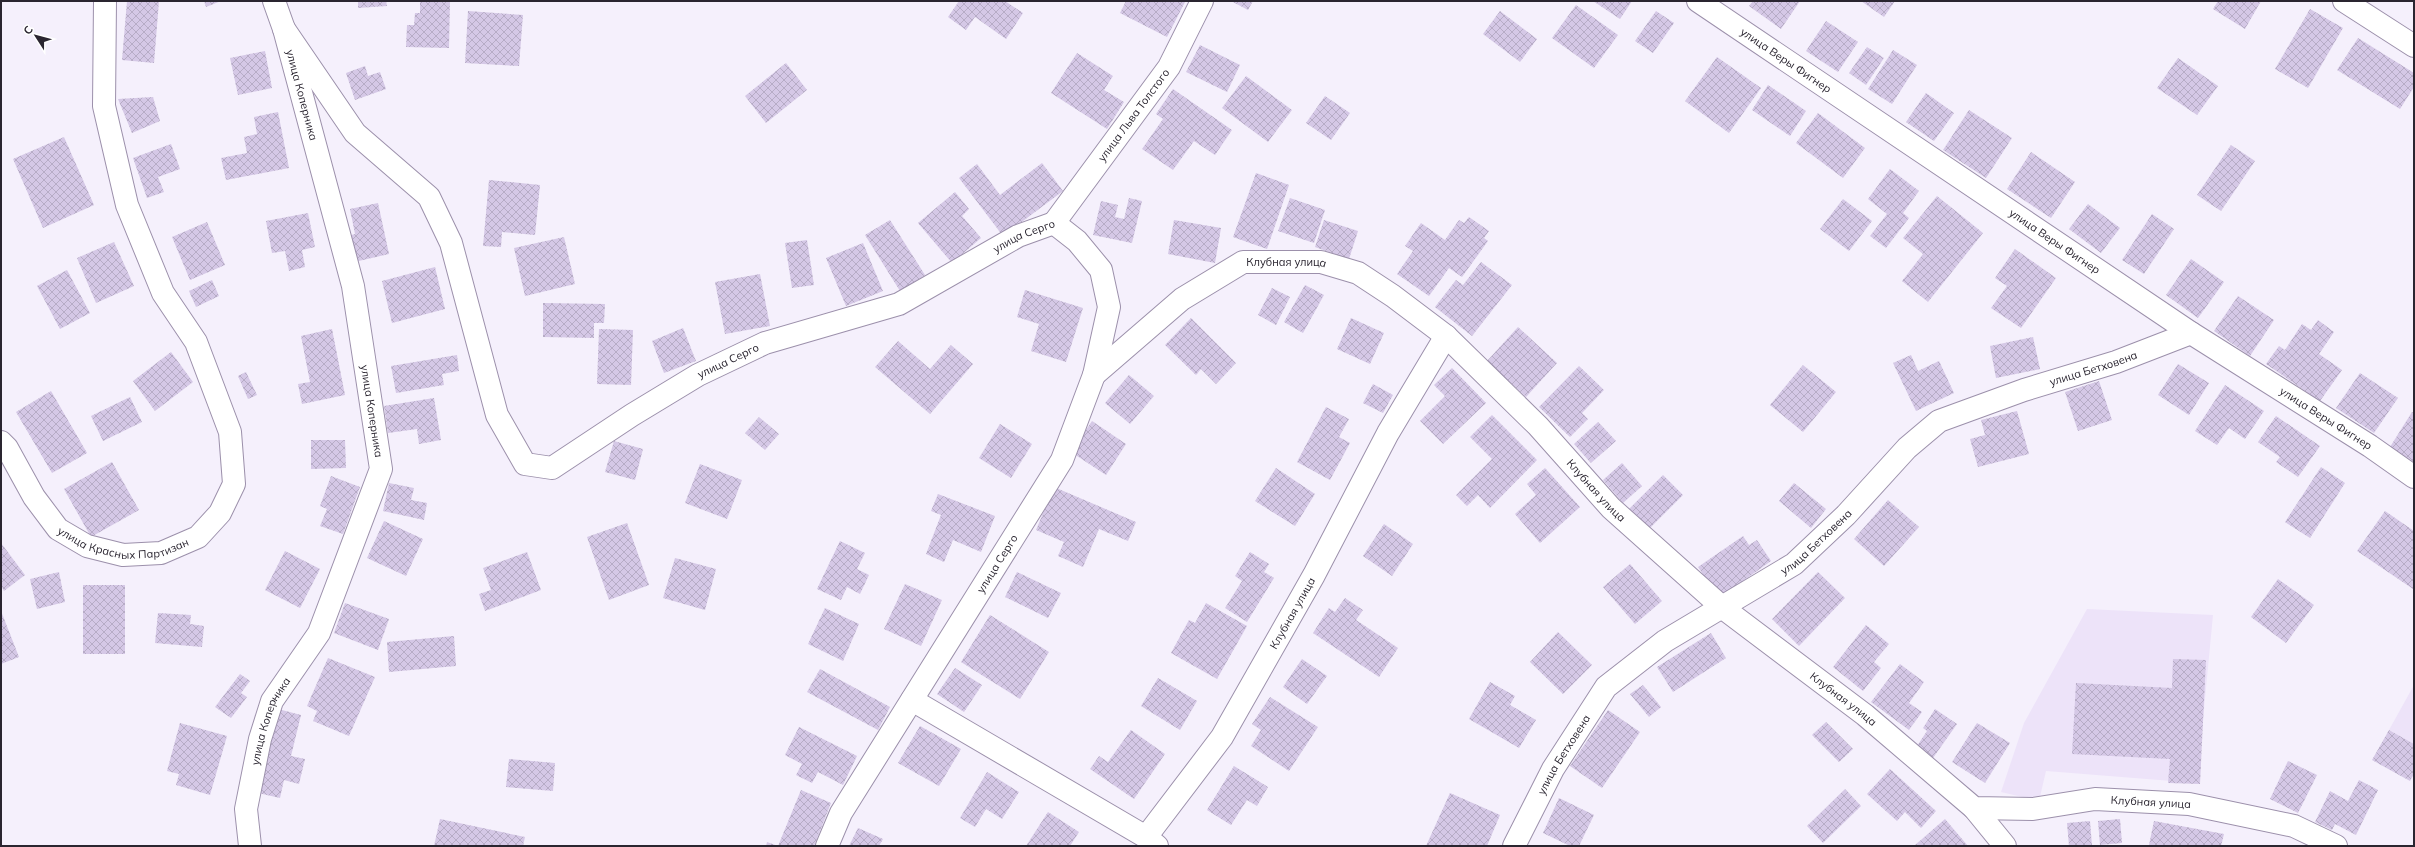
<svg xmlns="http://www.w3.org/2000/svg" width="2415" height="847" font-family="Mulish,sans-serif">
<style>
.built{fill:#ede3f9}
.building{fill:url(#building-cross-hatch)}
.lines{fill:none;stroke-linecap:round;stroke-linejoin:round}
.street-casing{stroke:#9c90ab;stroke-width:24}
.street{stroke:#fff;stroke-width:22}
.labels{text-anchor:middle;stroke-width:3;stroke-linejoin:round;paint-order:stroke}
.street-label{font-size:11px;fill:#2a2530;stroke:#fff}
</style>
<defs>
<pattern id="building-cross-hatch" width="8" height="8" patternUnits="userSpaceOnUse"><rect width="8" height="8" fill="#d5c8e6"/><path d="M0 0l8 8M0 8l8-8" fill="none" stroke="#b7acc6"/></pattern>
</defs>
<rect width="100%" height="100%" fill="#f5f0fc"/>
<!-- built -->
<g class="built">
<path d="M2087,609L2213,615L2197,783L2046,771L2039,801L2001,792L2024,723Z"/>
<path d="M2414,685V744L2389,730Z"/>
</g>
<!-- building -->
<g class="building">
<path d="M127,1H159L154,63L122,60Z"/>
<path d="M204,1H221L206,7Z"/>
<path d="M358,1H386L387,6L358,8Z"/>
<path d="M420,1H450L449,48L406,47L407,25H414L415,13H420Z"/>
<path d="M959,1H1005L1023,13L1006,39L975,17L966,30L948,17Z"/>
<path d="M1126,1H1184L1185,2L1167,37L1120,13Z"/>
<path d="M1231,1H1253L1248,10Z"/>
<path d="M1593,1H1632L1620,19Z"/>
<path d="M1753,1H1800L1781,29L1749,6Z"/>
<path d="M1861,1H1895L1884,17Z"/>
<path d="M2218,1H2261L2245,29L2213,9Z"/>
<path d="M1576,5L1618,35L1594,68L1552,38Z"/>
<path d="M2310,9L2343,28L2308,88L2275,69Z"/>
<path d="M468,11L523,15L519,66L465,63Z"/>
<path d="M1500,11L1537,39L1520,62L1483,34Z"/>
<path d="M1656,11L1674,23L1653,53L1635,41Z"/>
<path d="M1826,21L1858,42L1838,72L1806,51Z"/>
<path d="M2358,38L2414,73V87L2400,109L2337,70Z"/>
<path d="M1200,45L1240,65L1227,92L1186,72Z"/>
<path d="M1867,47L1884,58L1866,85L1849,73Z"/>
<path d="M1893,50L1917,65L1892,104L1868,89Z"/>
<path d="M265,51L272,88L238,95L230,58Z"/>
<path d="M1077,53L1113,76L1104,90L1124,102L1107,129L1051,93Z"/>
<path d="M1717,57L1761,88L1729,133L1685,101Z"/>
<path d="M2178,58L2218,86L2197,115L2157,88Z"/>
<path d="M786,63L807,90L766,123L745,96Z"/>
<path d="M365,66L368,76L380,72L386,89L355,100L346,73Z"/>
<path d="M1246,76L1292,110L1268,142L1222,108Z"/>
<path d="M1768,85L1806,111L1790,136L1752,110Z"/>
<path d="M1173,89L1232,130L1215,155L1194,141L1173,170L1142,149L1163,119L1156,114Z"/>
<path d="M1926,93L1954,113L1934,141L1906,122Z"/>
<path d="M1325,96L1350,113L1331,140L1306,123Z"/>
<path d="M153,97L160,121L132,133L118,99Z"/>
<path d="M1969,110L2012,138L1986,178L1943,150Z"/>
<path d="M278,112L289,168L226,180L221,158L247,153L244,137L257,134L254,117Z"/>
<path d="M1818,113L1865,148L1843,178L1796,143Z"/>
<path d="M64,137L94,205L43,228L13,159Z"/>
<path d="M171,144L180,169L158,177L164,192L147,198L133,158Z"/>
<path d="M2231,145L2255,161L2221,211L2197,195Z"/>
<path d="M2031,152L2075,182L2051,218L2007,189Z"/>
<path d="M1042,163L1063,191L1003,236L959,178L977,164L1000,195Z"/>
<path d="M1890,169L1919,191L1903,213L1909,218L1886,248L1870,236L1887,214L1868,199Z"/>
<path d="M1256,173L1289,185L1267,249L1233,237Z"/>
<path d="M489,180L540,185L535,235L502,232L501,247L483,246Z"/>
<path d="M955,192L969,209L962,216L981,238L952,263L918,223Z"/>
<path d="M1937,196L1983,233L1928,302L1902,281L1923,254L1903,238Z"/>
<path d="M1129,198L1142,201L1132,243L1093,235L1101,201L1118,205L1115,217L1124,219Z"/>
<path d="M1290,198L1325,210L1314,243L1278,231Z"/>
<path d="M1843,199L1872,221L1849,251L1820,229Z"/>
<path d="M378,203L389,254L350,263L344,237L355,234L350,209Z"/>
<path d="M2088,204L2120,228L2101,253L2069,229Z"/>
<path d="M308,213L315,247L302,250L305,267L289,271L285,251L272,253L266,221Z"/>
<path d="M2152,214L2174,229L2144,274L2122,260Z"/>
<path d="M1469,217L1489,231L1484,238L1488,241L1462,277L1449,268L1429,296L1397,274L1413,251L1405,246L1421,223L1445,240L1459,220L1464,223Z"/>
<path d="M890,220L925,275L900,291L865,235Z"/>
<path d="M1174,220L1221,228L1215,263L1168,254Z"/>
<path d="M1324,220L1358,231L1349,259L1315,247Z"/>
<path d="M207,222L225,265L190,280L172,237Z"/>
<path d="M564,237L575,284L525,296L514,248Z"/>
<path d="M807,240L814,285L792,288L785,243Z"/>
<path d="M114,242L134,286L96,303L77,258Z"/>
<path d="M863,243L883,291L846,306L826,258Z"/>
<path d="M2015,249L2056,278L2021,328L1991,308L2007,286L1995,278Z"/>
<path d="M2191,259L2224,282L2198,318L2166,295Z"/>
<path d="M1481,262L1512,285L1472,336L1435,307L1456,280L1463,285Z"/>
<path d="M435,267L445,309L392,323L382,281Z"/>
<path d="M67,270L90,313L60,329L37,286Z"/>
<path d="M760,274L770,326L725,334L715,282Z"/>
<path d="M212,280L219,296L196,307L189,291Z"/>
<path d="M1305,285L1324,295L1303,333L1284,322Z"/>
<path d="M1272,288L1290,297L1276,325L1258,315Z"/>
<path d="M1025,290L1083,308L1066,362L1031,351L1039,324L1017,317Z"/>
<path d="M2238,296L2274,320L2250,356L2214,331Z"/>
<path d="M543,303L605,304L604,323H594V338L543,337Z"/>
<path d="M1191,318L1236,363L1216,384L1201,369L1196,375L1165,345Z"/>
<path d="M1351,318L1384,333L1370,364L1337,349Z"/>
<path d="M2318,320L2334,332L2319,354L2342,370L2320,401L2266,364L2279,346L2285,350L2302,324L2311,330Z"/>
<path d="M1518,327L1557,363L1526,397L1487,361Z"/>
<path d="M683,328L696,361L664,373L652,341Z"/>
<path d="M332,329L345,395L302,404L298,384L310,382L301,336Z"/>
<path d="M599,329L633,330L631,385L597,384Z"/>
<path d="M2033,337L2040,369L1996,378L1990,346Z"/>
<path d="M898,341L930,369L951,345L973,364L930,414L875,367Z"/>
<path d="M171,352L193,382L155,411L133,381Z"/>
<path d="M457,355L459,371L442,374L444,385L396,393L391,366Z"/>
<path d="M1911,355L1918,371L1939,361L1954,393L1916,411L1893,363Z"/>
<path d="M2178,364L2209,383L2189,415L2158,395Z"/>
<path d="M1803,365L1836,392L1803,432L1770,405Z"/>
<path d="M1579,366L1604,390L1582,413L1588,419L1570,437L1539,407Z"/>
<path d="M1452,368L1486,403L1443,444L1420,421L1445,396L1434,385Z"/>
<path d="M246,372L257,395L248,399L238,376Z"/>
<path d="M2360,373L2398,398L2374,433L2336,408Z"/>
<path d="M1129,375L1154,396L1130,424L1105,403Z"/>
<path d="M2099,381L2112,420L2078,431L2065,392Z"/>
<path d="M1373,384L1393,395L1383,413L1363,403Z"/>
<path d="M2225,385L2264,411L2245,439L2229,428L2217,445L2195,431Z"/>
<path d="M51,391L87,453L52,473L16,412Z"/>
<path d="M130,397L142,422L103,441L91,416Z"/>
<path d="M434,398L441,440L419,444L417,429L388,433L384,406Z"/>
<path d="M1326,407L1349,419L1339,437L1350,443L1330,480L1297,462Z"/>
<path d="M2017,411L2029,454L1978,467L1970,439L1985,435L1981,420Z"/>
<path d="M2412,412L2414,413V462L2390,447Z"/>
<path d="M1492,415L1537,460L1490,508L1478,495L1467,506L1456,495L1492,459L1470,437Z"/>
<path d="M2276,416L2320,446L2298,477L2276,462L2280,457L2258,442Z"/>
<path d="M759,417L779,434L765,450L745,433Z"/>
<path d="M1092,421L1126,444L1106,475L1071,452Z"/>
<path d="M1598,422L1616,441L1591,463L1574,444Z"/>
<path d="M1000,424L1032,444L1011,478L979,458Z"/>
<path d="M311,440H345L346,468L311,469Z"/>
<path d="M614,441L643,449L635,480L605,472Z"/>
<path d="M112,462L139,510L91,537L64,489Z"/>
<path d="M1622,463L1642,486L1623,503L1603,480Z"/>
<path d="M700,464L742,480L727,519L685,503Z"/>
<path d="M2321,467L2345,483L2310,538L2285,522Z"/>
<path d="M1276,468L1315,494L1295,526L1255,501Z"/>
<path d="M1545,468L1580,507L1540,543L1515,514L1536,495L1527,484Z"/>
<path d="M1663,475L1683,495L1649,529L1629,509Z"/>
<path d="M331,476L360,487L343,534L320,526L327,509L320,506Z"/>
<path d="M389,483L414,488L411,500L427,503L424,520L383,511Z"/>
<path d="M1794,483L1826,509L1811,528L1779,501Z"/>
<path d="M1054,487L1136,522L1128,541L1099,529L1083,567L1058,556L1064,542L1036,530Z"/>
<path d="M938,494L995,516L981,552L953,540L944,562L926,554L941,515L931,511Z"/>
<path d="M1888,500L1919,527L1884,566L1854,539Z"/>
<path d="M2385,511L2414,531L2413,589L2357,551Z"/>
<path d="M384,521L423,539L406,576L367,558Z"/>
<path d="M627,523L649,585L609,600L587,537Z"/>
<path d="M1384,524L1413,544L1392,576L1363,556Z"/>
<path d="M1743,536L1749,545L1757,540L1771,561L1719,598L1698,567Z"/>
<path d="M840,541L865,553L857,569L869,575L860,594L847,587L841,600L817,589Z"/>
<path d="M1,543L25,575L4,591L1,586Z"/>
<path d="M285,551L320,569L300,608L265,590Z"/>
<path d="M527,552L541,590L485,611L479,594L491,590L483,568Z"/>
<path d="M1250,552L1269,564L1264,572L1274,578L1247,622L1225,608L1242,581L1235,576Z"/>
<path d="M675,558L716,569L705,610L663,598Z"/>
<path d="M1630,564L1662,601L1635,624L1603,587Z"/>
<path d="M59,572L65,602L37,609L30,579Z"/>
<path d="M1017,572L1061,593L1048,618L1005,597Z"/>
<path d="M1818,572L1845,598L1799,646L1772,619Z"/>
<path d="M2278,579L2314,605L2286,643L2251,617Z"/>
<path d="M905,584L942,600L921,646L884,629Z"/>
<rect x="83" y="585" width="42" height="69"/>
<path d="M1345,598L1363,610L1356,620L1398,648L1379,677L1313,633L1329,608L1335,612Z"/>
<path d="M345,603L389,619L378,650L334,633Z"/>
<path d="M1206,603L1247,626L1217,679L1171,653L1189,620L1195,623Z"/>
<path d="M825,608L859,624L843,661L808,644Z"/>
<path d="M1,611L19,657L1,664Z"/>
<path d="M158,613L191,615L190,624L204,626L202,647L155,643Z"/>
<path d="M990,615L1049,652L1020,699L961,662Z"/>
<path d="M1866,625L1889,644L1874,662L1881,668L1863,691L1833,667Z"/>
<path d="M1558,632L1592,665L1563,694L1530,662Z"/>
<path d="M1711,633L1726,658L1673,692L1657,667Z"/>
<path d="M454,636L456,666L389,672L387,642Z"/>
<path d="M328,658L375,677L349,736L313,721L317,711L307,706Z"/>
<path d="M1302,659L1327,676L1307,704L1283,687Z"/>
<path d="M2173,659L2206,660L2200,784L2168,783L2170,759L2072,754L2076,683L2172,688Z"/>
<path d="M1900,664L1924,682L1909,703L1922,712L1909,730L1871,702Z"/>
<path d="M955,668L982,685L964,712L937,694Z"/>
<path d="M820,669L890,707L878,730L807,692Z"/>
<path d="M240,674L250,681L241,693L247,697L231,718L215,707Z"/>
<path d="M1158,678L1197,701L1180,730L1141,706Z"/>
<path d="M1490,682L1515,696L1510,705L1536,720L1519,748L1469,719Z"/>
<path d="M1643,685L1661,707L1649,717L1630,694Z"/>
<path d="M1270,697L1318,727L1289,771L1251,746L1261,730L1252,724Z"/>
<path d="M278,709L301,715L291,756L305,759L299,784L284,780L280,798L258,793Z"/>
<path d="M1935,709L1957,724L1933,758L1917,746L1927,731L1923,728Z"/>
<path d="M1608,710L1640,732L1602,788L1570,766Z"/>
<path d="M1826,722L1853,749L1839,762L1812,735Z"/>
<path d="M180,723L227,736L210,795L176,785L179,774L167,771Z"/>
<path d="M1977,723L2010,743L1985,783L1952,762Z"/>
<path d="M920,726L961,749L939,786L898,763Z"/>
<path d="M799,727L857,756L843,785L818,772L812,783L796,775L802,764L785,755Z"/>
<path d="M1131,730L1165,754L1134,799L1090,769L1099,756L1108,762Z"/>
<path d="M2389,730L2414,744V774L2410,781L2372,760Z"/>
<path d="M509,759L555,763L553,791L506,787Z"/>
<path d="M2288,761L2317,775L2298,813L2270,799Z"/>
<path d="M1234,766L1268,787L1257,806L1247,800L1231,825L1207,810Z"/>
<path d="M1890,769L1936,811L1921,828L1905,812L1897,821L1867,794Z"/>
<path d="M987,772L1019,792L1002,819L986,809L975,827L960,818Z"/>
<path d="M2359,780L2378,790L2356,835L2335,824L2332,830L2315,822L2330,791L2348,801Z"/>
<path d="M1845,789L1861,806L1823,843L1807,826Z"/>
<path d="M801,790L831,803L814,846H766L767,842L778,846Z"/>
<path d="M1450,793L1500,815L1487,846H1426Z"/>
<path d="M1559,798L1594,815L1579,846H1570L1543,833Z"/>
<path d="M1048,812L1079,832L1070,846H1026Z"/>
<path d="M440,819L525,837L523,846H434Z"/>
<path d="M1945,819L1968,846H1914Z"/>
<path d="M2120,819L2122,843L2100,845L2098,821Z"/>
<path d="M2090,821L2092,846H2069L2067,823Z"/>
<path d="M2154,821L2224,834L2221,846L2149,845Z"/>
<path d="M858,828L883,839L879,846H849Z"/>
</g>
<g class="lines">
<defs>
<g id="street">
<path id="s1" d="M1698,1L2191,333L2370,446L2414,477"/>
<path d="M2344,1L2414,46"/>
<path id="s2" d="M284,29L355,133L429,197L451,243L497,415L525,464L552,468L632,415L698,375L765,343L899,304L1018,236L1054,223"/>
<path id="s3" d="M1054,223L1169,67L1202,1"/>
<path id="s4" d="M1094,375L1182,299L1243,262H1321L1358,273L1393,296L1446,336L1538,426L1611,508L1723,608L1865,715L1974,808L2033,809L2095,799L2189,804L2294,826L2336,846"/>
<path id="s5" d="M1,442L7,448L34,497L58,529L87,546L123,555L161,553L198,537L220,513L234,484L230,432L196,342L163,293L127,205L104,106L105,1"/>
<path d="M912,700L1146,837L1157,846"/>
<path d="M1974,808L2005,846"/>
<path id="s6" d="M1146,837L1222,737L1314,575L1388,433L1446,336"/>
<path id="s7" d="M250,846L246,809L260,739L272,701L319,633L381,469L353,286L284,29L274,1"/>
<path id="s8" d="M827,846L841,813L1062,460L1094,375L1109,307L1101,270L1077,241L1054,223"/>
<path id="s9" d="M1514,846L1553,769L1606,687L1665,641L1794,564L1846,515L1907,448L1939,421L2024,390L2116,362L2191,333"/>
</g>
</defs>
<!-- street casing -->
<use href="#street" class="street-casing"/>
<!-- street -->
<use href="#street" class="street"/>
</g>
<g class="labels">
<!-- street labels -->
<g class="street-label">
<text dy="4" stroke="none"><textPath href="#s1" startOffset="106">улица Веры Фигнер</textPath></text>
<text transform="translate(302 95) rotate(75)" y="4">улица Коперника</text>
<text dy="4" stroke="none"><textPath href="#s3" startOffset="134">улица Льва Толстого</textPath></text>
<text dy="4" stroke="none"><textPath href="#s2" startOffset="1066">улица Серго</textPath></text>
<text dy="4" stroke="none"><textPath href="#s1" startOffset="430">улица Веры Фигнер</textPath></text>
<text dy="4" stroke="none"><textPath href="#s4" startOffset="231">Клубная улица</textPath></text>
<text dy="4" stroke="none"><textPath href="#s2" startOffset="743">улица Серго</textPath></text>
<text dy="4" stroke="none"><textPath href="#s9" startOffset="776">улица Бетховена</textPath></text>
<text transform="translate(372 411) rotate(81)" y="4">улица Коперника</text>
<text dy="4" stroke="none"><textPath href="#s1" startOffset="754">улица Веры Фигнер</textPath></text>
<text dy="4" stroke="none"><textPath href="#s4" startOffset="628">Клубная улица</textPath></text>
<text dy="4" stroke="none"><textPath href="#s5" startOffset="174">улица Красных Партизан</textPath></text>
<text dy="4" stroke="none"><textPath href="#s9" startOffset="440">улица Бетховена</textPath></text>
<text dy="4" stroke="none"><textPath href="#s8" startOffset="330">улица Серго</textPath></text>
<text dy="4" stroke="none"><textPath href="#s6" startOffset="268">Клубная улица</textPath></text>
<text dy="4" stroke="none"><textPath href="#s4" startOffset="952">Клубная улица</textPath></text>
<text dy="4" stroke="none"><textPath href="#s7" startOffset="129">улица Коперника</textPath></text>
<text dy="4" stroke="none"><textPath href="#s9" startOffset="104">улица Бетховена</textPath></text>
<text dy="4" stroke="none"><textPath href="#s4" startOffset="1300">Клубная улица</textPath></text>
</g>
</g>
<!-- border -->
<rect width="2415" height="847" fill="none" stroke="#2a2530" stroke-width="4"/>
<!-- north arrow -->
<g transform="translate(36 36) rotate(306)" stroke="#ffffff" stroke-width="3" paint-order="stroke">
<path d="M0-3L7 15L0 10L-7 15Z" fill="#2a2530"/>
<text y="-6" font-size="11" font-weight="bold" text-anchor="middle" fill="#2a2530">С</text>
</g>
</svg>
